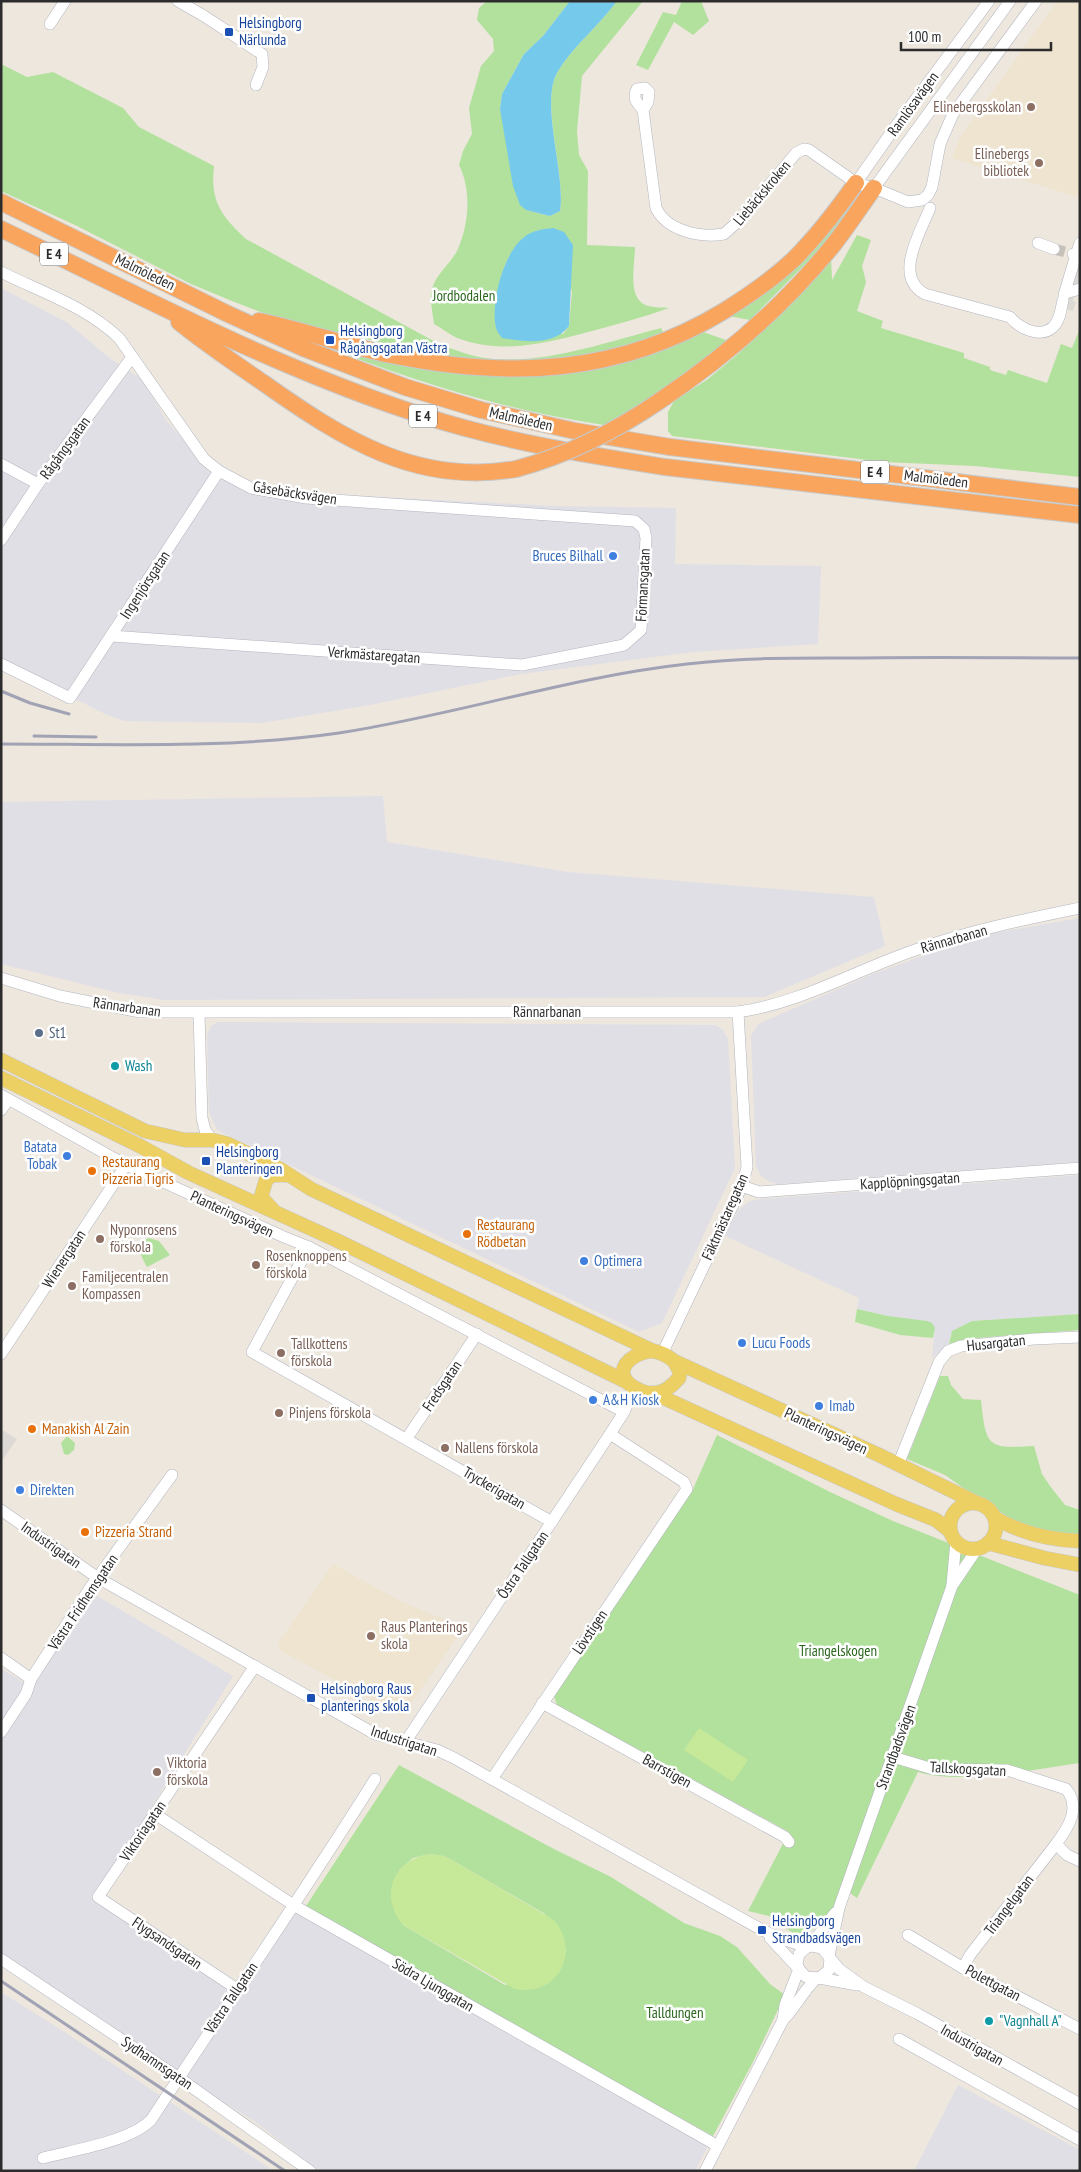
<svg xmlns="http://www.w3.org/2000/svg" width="1081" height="2172" font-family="'PT Sans Narrow',sans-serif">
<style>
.industrial{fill:#e1dfe6}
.education{fill:#eee4cf}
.green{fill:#b2e19d;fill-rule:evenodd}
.pitch{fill:#c5e899}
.plaza{fill:#dddad5}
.water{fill:#75c9eb}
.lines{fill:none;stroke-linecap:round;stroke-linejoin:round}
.minor-tunnel{stroke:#c6c2ba;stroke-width:11;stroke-dasharray:11 5.5;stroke-linecap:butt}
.minor-casing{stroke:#b2b4bf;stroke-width:12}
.major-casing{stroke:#c8c8c8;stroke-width:15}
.highway-casing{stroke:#c8c8c8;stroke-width:18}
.minor{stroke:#fff;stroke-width:11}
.major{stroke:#edd064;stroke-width:14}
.highway{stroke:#f9a55d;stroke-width:16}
.rail{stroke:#a1a3b5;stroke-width:3}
.highway-bridge-casing{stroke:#c8c8c8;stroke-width:18;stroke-linecap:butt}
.highway-bridge{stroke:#f9a55d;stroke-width:16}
.transit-dot{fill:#1a4fb4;stroke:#fff;stroke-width:2}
.education-dot{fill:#8d6e63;stroke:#fff;stroke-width:2}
.shop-dot{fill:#3f7fe0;stroke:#fff;stroke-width:2}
.service-dot{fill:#5c6f8a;stroke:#fff;stroke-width:2}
.culture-dot{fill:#0f9aa8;stroke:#fff;stroke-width:2}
.food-dot{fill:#e8710a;stroke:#fff;stroke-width:2}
.labels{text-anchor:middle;stroke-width:5;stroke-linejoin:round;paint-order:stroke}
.shield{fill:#fff;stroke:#6b6b6b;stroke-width:1}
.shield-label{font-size:14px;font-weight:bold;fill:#2c2c2c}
.transit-label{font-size:15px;fill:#164399;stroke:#fff;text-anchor:start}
.street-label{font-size:15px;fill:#2c2c2c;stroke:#fff}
.education-label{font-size:15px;fill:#785e54;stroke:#fff;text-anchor:start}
.park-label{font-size:15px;fill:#2a671d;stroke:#fff}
.shop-label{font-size:15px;fill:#366cbe;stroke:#fff;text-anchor:start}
.service-label{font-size:15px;fill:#4e5e75;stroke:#fff;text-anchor:start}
.culture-label{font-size:15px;fill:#0d838f;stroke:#fff;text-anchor:start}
.food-label{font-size:15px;fill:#c56008;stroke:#fff;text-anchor:start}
</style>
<rect width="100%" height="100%" fill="#ede7de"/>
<!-- industrial -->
<g class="industrial">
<path d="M1,288L68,323L108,357L143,380L166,420L201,460L264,491L555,506L676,508L675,564L821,566L818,644L693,652L521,674L370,705L262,723L124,721L105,714L1,661Z"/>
<path d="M383,796L387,842L568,872L874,897L885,946L764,997L165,1000L119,993L1,964V802Z"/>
<path d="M1080,918V1162L779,1184L770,1182L761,1176L756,1166L751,1036L758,1024L873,974L977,936Z"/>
<path d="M218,1022L716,1025L723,1030L728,1039L735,1168L662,1323L639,1332L217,1130L209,1112L207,1035L211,1026Z"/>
<path d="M1080,1175V1314L972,1321L950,1335L949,1344L932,1358L935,1328L932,1323L888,1316L857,1309L859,1298L725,1236L738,1210L750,1201L761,1199Z"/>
<path d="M92,1593L233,1676L95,1897L232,1989L176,2073L1,1956V1668L25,1684Z"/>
<path d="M293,1911L708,2146L695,2171H320L251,2119L184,2077Z"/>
<path d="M1,1992L66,2033L274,2171H1Z"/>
<path d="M958,2085L1080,2150V2171H914Z"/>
</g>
<!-- education -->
<g class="education">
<path d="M1057,1H1080V198L952,158L960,137Z"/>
<path d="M333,1564L404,1603L451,1622L463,1629L402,1716L279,1650L278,1643Z"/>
</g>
<!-- green -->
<g class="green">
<path d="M487,1H570L543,36L524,54L502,94L500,109L526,210L550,216L560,211C566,172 539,102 558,71C574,45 599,26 617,1H643L582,76L577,131L579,155L588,171L587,245L635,247C635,265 626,301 649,306C655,308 663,307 669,308C644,317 618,324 592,331C547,343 502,355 457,338C449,334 441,328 434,324C433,313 429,299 432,289C436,274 450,264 457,251C469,225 472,191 459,165L463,151L472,134L469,108L481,66L494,51L493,39L477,20L479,8ZM538,230L572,291L569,326L563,334L495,311C500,277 504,246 538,230Z"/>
<path d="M682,1H701L709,21L693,35L674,22L648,70L636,65L663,12L676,15Z"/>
<path d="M1,64L27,77L53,72L123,108L139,127L214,166C210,201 221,216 246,239L441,345C458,351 476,358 494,359C549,363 607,342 661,328L664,334L608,354L528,364L456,359L408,349L271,316L232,301L191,284L77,226L1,191Z"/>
<path d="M855,199L853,207L821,248L750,320L728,316Z"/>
<path d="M857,235L871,240L862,266L866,282L857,311L883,321L881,328L964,353V358L990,367V370L1006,375L1008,370L1047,383L1061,344L1072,348L1080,328V477L975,466L884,462L672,436L668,431V412L674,401L708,379L738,354L766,328L831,257L832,280Z"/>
<path d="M703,332L729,341L664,390L604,425C504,410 407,380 313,341L404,362L615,364L663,350Z"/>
<path d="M149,1238L159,1241L170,1255L147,1267C142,1258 138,1251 142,1241Z"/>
<path d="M857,1309L888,1316L927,1321L932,1323L935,1328L933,1338L900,1335L855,1322Z"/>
<path d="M1080,1314V1330L965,1339L949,1344L952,1331L972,1321Z"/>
<path d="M940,1376H948L951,1385L963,1399L981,1400C986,1447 987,1449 1034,1446L1042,1474L1050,1486L1065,1505L1080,1510V1535L1038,1529L1017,1522L982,1501L945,1475L907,1459Z"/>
<path d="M717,1435L830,1492L893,1521L1080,1595V1763C1036,1769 960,1785 918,1772L857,1898L850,1893L811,1931L797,1936L769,1916L748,1911L789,1832L557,1705L554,1696L693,1489Z"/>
<path d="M67,1436L75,1443L74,1450L68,1455L64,1454L61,1443Z"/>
<path d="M399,1765L552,1848L611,1877L684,1923L720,1936L737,1947L770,1984L785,1995L753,2062L713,2136L304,1909ZM430,1854L443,1856L452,1860L545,1914L566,1950L562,1966L505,1985L403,1925L399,1870L413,1858Z"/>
</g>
<!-- pitch -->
<g class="pitch">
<path d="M699,1728L748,1760L733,1782L684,1750Z"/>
<path d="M430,1854L443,1856L452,1860L554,1920C581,1952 558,1997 515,1989L403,1925C379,1896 392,1860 430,1854Z"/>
</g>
<!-- plaza -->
<g class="plaza">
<path d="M1080,231V295L1075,294L1073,301L1076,302L1073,311L1056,307Z"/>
<path d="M1,1429L17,1439L1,1462Z"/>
</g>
<!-- water -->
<g class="water">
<path d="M570,1H617C599,26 574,45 558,71C539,102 566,173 560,211L550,216L526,210L520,205L513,186L500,109L502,94L524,54L543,36Z"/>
<path d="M553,228L564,232L573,245L569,326C554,346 524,342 502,338C500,335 497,332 496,328C490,303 504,249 527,235C535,230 544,229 553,228Z"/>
</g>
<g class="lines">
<!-- minor-tunnel -->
<path class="minor-tunnel" d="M1054,249L1073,254"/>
<defs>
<g id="minor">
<path d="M178,1L204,16L262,54L263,67L256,85"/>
<path d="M50,24L65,1"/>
<path d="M643,110L648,102L649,92L645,88L637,89C632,98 637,103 643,110L656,208C667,231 700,238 724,234L742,218L796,153L804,149L809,150L856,183L874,188L908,202L922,200L928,195L932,187L940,144L953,114L1036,1"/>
<path d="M856,183L895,127L989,1"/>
<path d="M874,188L1010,1"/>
<path d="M930,208C920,233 893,277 925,294L1010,317C1019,328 1040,339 1053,327C1060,321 1061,309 1063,300"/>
<path d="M1038,243L1054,249"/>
<path d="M1073,254L1076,255L1080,243"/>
<path d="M1,272C41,292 87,307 119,338L204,459L219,471L251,488L306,498L635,521L644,529L646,538L641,630L624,645L522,665L111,636"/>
<path d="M1065,293L1080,289"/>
<path d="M1064,295L1076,255L1080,256"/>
<path d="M1,464L38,484"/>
<path d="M1,540L38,484L132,357"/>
<path d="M1,664L70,698L219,471"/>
<path d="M1,978L60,996L140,1012H738C802,1003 860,968 921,948C972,930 1027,919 1080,908"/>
<path d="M199,1013L202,1118L205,1130L212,1140"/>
<path d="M1,1095L126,1165L284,1237L309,1247L624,1412"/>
<path d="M1,1110L8,1100"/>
<path d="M742,1186L759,1192L1080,1168"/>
<path d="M309,1247L252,1352L552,1522"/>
<path d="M1,1354L126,1165"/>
<path d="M662,1354L742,1186L747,1167L738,1012"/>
<path d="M407,1438L477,1334"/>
<path d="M898,1465L939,1362L948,1351L961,1346L1034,1339L1080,1337"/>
<path d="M1,1510L98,1578L375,1734L437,1750L454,1758L762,1930L785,1940L807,1947"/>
<path d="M952,1585L956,1541"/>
<path d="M1,1658L31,1679"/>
<path d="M542,1703L785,1837L789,1842"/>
<path d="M1,1732L26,1694L31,1679L90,1588L172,1475"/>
<path d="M406,1741L610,1434L624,1412L635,1387"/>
<path d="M893,1757L933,1769L1007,1770L1066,1789C1081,1807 1069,1827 1056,1844L1067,1855L1080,1861"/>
<path d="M492,1779L687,1489L684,1482L610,1434"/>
<path d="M155,1814L295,1906L718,2146"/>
<path d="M908,1935L963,1968L1080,2029"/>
<path d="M770,1938L798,1968"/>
<path d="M810,1946L835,1913"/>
<path d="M829,1956L839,1908L952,1586L977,1549"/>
<path d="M830,1957L829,1970L819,1978L806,1977L799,1969L797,1964L799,1954L807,1947L812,1946L822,1948L839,1969L864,1987L918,2014L1080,2104"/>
<path d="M1,1959L179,2078L310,2171"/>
<path d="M963,1968L970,1955L1056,1844"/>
<path d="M819,1978L857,1985"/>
<path d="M237,1989L98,1897L255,1666"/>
<path d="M783,2020C796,2007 803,1991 816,1979"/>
<path d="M899,2039L1080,2140"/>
<path d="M43,2158C73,2150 129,2142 151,2120C226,2006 303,1894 375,1779"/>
<path d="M705,2171L783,2020L785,2005L799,1969"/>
</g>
<g id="major">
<path d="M1,1060L145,1131L185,1140H212L228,1144L280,1169L311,1189L653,1351"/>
<path d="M1,1078L140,1146L189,1173L336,1240L627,1382"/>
<path d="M273,1210L261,1197L266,1180L272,1175H289"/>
<path d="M674,1361L680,1372L679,1378C673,1385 666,1392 656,1393C645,1395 623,1385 623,1372C624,1359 642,1351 653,1351C661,1352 669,1357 674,1361L879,1455L977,1503"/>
<path d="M653,1393L896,1504L936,1520L950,1531"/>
<circle cx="973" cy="1526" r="23"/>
<path d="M995,1518C1021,1533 1050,1540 1080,1541"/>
<path d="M988,1543L1044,1558L1080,1565"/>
</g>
<g id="highway">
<path d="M1,202L228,314L303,348L405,387L481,410L575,431L670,447L1080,497"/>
<path d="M1,229C139,295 275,368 421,415C500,441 583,454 665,467L1080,515"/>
<path d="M259,321C304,330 346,346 391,355C509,379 619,375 724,311C748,296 773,279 794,259C817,236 837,210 856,183"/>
<path d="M179,322C206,344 236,364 265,384C343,439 417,486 516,469"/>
<path d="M658,402C724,358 784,306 834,244C848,226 861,206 874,188"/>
</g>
</defs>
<!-- minor casing -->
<use href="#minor" class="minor-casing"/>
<!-- major casing -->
<use href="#major" class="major-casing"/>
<!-- highway casing -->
<use href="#highway" class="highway-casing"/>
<!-- minor -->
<use href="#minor" class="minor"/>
<!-- major -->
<use href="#major" class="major"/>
<!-- highway -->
<use href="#highway" class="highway"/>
<!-- rail -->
<g class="rail">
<path d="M1,691L30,703L69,714"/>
<path d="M34,736L96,737"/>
<path d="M1,744C114,744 228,749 339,733C456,715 569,677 687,664C745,657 803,658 861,658C934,657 1007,658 1080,658"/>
<path d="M1,1981L285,2171"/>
</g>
<defs>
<path id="highway-bridge" d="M516,469C568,455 614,432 658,402"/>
</defs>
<!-- highway-bridge casing -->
<use href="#highway-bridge" class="highway-bridge-casing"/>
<!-- highway-bridge -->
<use href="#highway-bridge" class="highway-bridge"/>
</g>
<!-- markers -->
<g class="transit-dot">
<rect x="224" y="27" width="10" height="10" rx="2.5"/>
<rect x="325" y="335" width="10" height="10" rx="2.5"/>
<rect x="201" y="1156" width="10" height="10" rx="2.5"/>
<rect x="306" y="1693" width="10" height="10" rx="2.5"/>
<rect x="757" y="1925" width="10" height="10" rx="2.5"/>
</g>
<g class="education-dot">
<circle cx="1031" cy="107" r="5"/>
<circle cx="1039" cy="163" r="5"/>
<circle cx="100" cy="1239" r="5"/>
<circle cx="256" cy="1265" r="5"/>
<circle cx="72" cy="1286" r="5"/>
<circle cx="281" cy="1353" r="5"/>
<circle cx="279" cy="1413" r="5"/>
<circle cx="445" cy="1448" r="5"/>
<circle cx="371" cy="1636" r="5"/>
<circle cx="157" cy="1772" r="5"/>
</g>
<g class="shop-dot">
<circle cx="613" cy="556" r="5"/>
<circle cx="67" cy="1156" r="5"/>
<circle cx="584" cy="1261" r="5"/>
<circle cx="742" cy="1343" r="5"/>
<circle cx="593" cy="1400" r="5"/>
<circle cx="819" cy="1406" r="5"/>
<circle cx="20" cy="1490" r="5"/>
</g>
<circle class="service-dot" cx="39" cy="1033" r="5"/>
<g class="culture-dot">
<circle cx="115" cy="1066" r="5"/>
<circle cx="989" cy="2021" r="5"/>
</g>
<g class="food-dot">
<circle cx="92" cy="1171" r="5"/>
<circle cx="467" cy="1234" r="5"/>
<circle cx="32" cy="1429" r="5"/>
<circle cx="85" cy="1532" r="5"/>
</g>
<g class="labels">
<!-- shield labels -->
<g class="shield">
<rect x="40" y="242.5" width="28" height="23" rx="4"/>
<rect x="409" y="404.5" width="28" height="23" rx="4"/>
<rect x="861" y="460.5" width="28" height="23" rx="4"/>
</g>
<g class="shield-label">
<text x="54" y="259">E 4</text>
<text x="423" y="421">E 4</text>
<text x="875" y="477">E 4</text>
</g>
<!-- transit labels -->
<g class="transit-label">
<text x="239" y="28">Helsingborg<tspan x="239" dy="17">Närlunda</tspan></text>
<text x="340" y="336">Helsingborg<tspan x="340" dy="17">Rågångsgatan Västra</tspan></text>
<text x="216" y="1157">Helsingborg<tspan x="216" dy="17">Planteringen</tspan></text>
<text x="321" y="1694">Helsingborg Raus<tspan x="321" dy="17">planterings skola</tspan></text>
<text x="772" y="1926">Helsingborg<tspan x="772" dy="17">Strandbadsvägen</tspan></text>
</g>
<!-- street labels -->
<g class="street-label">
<text transform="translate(913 104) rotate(-54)" y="5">Ramlösavägen</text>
<text transform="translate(762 193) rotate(-50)" y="5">Liebäckskroken</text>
<text transform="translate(145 272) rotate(26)" y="5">Malmöleden</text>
<text transform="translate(521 419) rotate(13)" y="5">Malmöleden</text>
<text transform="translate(65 448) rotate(-54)" y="5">Rågångsgatan</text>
<text transform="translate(936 479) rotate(7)" y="5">Malmöleden</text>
<text transform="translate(295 493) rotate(9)" y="5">Gåsebäcksvägen</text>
<text transform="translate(145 585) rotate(-57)" y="5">Ingenjörsgatan</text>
<text transform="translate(643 585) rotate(-87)" y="5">Förmansgatan</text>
<text transform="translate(374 655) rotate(4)" y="5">Verkmästaregatan</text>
<text transform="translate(954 939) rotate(-16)" y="5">Rännarbanan</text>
<text transform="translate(127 1007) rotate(8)" y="5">Rännarbanan</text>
<text x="547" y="1017">Rännarbanan</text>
<text transform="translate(910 1181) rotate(-4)" y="5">Kapplöpningsgatan</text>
<text transform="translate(232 1214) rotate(25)" y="5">Planteringsvägen</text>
<text transform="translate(725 1217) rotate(-66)" y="5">Fäktmästaregatan</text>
<text transform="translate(64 1259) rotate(-57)" y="5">Wienergatan</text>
<text transform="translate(996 1343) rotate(-6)" y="5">Husargatan</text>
<text transform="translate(442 1386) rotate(-56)" y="5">Fredsgatan</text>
<text transform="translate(826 1431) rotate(25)" y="5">Planteringsvägen</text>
<text transform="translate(494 1488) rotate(30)" y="5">Tryckerigatan</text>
<text transform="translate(51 1545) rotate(35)" y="5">Industrigatan</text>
<text transform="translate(523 1565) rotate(-56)" y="5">Östra Tallgatan</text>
<text transform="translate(83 1602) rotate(-56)" y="5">Västra Fridhemsgatan</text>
<text transform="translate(590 1632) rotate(-56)" y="5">Lövstigen</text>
<text transform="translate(404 1741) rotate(18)" y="5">Industrigatan</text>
<text transform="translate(896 1747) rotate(-70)" y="5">Strandbadsvägen</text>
<text transform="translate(968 1769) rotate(3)" y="5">Tallskogsgatan</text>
<text transform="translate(667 1771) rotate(29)" y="5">Barrstigen</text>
<text transform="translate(143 1831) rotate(-56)" y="5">Viktoriagatan</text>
<text transform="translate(1009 1905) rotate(-53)" y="5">Triangelgatan</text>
<text transform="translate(167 1943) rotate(34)" y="5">Flygsandsgatan</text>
<text transform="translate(993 1983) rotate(28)" y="5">Polettgatan</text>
<text transform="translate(433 1985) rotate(30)" y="5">Södra Ljunggatan</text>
<text transform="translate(231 1998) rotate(-56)" y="5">Västra Tallgatan</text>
<text transform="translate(972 2045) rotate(29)" y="5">Industrigatan</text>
<text transform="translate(157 2063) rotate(34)" y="5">Sydhamnsgatan</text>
</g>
<!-- education labels -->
<g class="education-label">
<text x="1021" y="112" text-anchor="end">Elinebergsskolan</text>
<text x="1029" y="159" text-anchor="end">Elinebergs<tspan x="1029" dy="17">bibliotek</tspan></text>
<text x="110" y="1235">Nyponrosens<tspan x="110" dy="17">förskola</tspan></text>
<text x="266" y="1261">Rosenknoppens<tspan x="266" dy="17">förskola</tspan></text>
<text x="82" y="1282">Familjecentralen<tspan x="82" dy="17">Kompassen</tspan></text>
<text x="291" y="1349">Tallkottens<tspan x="291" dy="17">förskola</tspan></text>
<text x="289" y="1418">Pinjens förskola</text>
<text x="455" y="1453">Nallens förskola</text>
<text x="381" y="1632">Raus Planterings<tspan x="381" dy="17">skola</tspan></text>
<text x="167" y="1768">Viktoria<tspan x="167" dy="17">förskola</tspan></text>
</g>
<!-- park labels -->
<g class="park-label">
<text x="464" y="301">Jordbodalen</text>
<text x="838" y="1656">Triangelskogen</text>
<text x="675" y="2018">Talldungen</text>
</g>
<!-- shop labels -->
<g class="shop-label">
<text x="603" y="561" text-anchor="end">Bruces Bilhall</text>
<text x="57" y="1152" text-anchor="end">Batata<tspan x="57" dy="17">Tobak</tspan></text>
<text x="594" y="1266">Optimera</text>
<text x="752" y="1348">Lucu Foods</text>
<text x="603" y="1405">A&amp;H Kiosk</text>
<text x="829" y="1411">Imab</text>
<text x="30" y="1495">Direkten</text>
</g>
<!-- service labels -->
<g class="service-label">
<text x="49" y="1038">St1</text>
</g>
<!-- culture labels -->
<g class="culture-label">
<text x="125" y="1071">Wash</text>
<text x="999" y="2026">"Vagnhall A"</text>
</g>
<!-- food labels -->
<g class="food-label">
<text x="102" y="1167">Restaurang<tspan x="102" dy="17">Pizzeria Tigris</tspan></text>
<text x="477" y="1230">Restaurang<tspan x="477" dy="17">Rödbetan</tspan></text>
<text x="42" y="1434">Manakish Al Zain</text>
<text x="95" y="1537">Pizzeria Strand</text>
</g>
</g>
<!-- border -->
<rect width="1081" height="2172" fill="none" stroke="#2c2c2c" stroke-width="5"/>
<!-- scale -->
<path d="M901 42v8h150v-8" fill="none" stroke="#2c2c2c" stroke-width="2.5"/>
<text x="908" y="42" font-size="15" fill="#2c2c2c" stroke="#ffffff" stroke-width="4" paint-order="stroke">100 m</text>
</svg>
